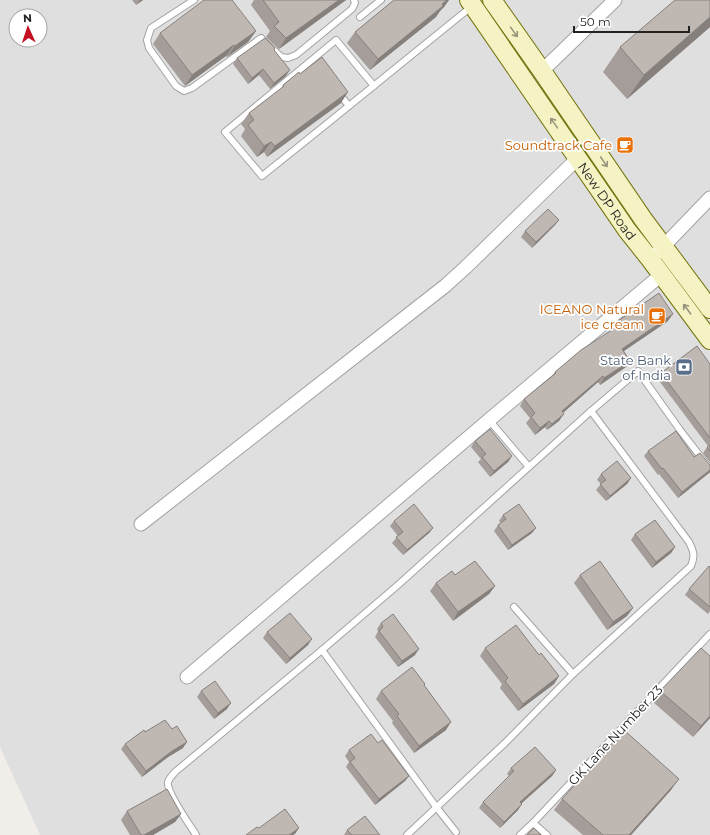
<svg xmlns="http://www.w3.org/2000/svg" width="710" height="835" font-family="Montserrat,sans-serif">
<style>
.residential{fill:#e0dfdf;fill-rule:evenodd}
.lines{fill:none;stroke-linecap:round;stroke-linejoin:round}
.lane-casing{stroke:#a3a3a3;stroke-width:8}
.street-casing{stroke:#a3a3a3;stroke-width:15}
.secondary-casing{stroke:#72730e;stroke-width:20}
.lane{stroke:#fff;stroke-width:6}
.street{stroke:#fff;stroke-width:13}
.secondary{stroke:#f5f3c4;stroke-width:18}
.wall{fill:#a49d99}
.shaded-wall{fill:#86807d}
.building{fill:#bfb7b2;stroke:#86807d}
.oneway{stroke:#96957b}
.labels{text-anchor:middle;stroke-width:3.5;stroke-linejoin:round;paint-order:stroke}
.food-label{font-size:13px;fill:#c56008;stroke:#fff;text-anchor:end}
.street-label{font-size:13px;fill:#222;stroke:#fff}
.service-label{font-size:13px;fill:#4e5e75;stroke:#fff;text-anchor:end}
</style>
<rect width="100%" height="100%" fill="#f1eeea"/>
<!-- residential -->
<path class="residential" d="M0,0H710V835H40L0,747ZM16,16H40V40H16Z"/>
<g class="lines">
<defs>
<g id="lane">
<path d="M194,0L151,28L147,40L149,48L176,86L184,91L192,88L261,38L281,57L288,58L296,55L352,9L355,3L354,0"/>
<path d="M360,17L381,0"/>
<path d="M374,86L336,40L225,132L262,176C332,120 402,63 471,7"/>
<path d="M338,92L349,106"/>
<path d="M489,420L529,467"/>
<path d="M514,607L573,674"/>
<path d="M322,650L437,808L456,832"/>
<path d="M533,823L547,835"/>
<path d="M196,835C190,825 166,792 168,782C169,778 173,775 175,772L322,650L398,585L591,411L638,371L680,430L710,469"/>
<path d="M407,835L505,743L573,674L691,566C695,556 694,552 689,542L591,411"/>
<path d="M520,835L533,823L710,634"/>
</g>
<g id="street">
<path d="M542,71L615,0"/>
<path d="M657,253L710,198"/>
<path d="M141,524L445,286L466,267L578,158"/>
<path d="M187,677L489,420L661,275"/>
</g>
<g id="secondary">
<path id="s1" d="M469,0L627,230L650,259L710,340"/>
<path d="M492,0L542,71L643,219L710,309"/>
</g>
</defs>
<!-- lane casing -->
<use href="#lane" class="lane-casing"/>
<!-- street casing -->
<use href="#street" class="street-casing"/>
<!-- secondary casing -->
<use href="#secondary" class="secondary-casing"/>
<!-- lane -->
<use href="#lane" class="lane"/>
<!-- street -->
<use href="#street" class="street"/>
<!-- secondary -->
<use href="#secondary" class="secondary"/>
</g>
<!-- wall -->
<g class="wall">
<path d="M132,0H143L136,5Z"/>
<path d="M254,0H346L279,49L266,37L270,31L251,5Z"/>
<path d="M394,0H449L444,7L440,11L436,17L370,70L347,43L355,32Z"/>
<path d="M710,0V27L627,99L603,72L620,47Z"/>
<path d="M256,31L248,42L227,57L226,56L185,86L153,44L160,33Z"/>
<path d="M274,50L286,76L270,89L259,75L248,84L233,64L237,58Z"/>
<path d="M300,74L341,103L267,157L264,152L257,157L241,136L245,129L241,124L249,113L281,89L283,85Z"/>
<path d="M559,220L555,225L532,248L521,237L525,231Z"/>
<path d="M618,321H668L624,351L630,361L626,367L600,385L598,382L563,413L559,421L547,430L545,427L535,435L526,423L530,418L520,406L524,399L551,377L555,372L614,328Z"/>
<path d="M710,364V462L703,453L708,446L657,378L661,373Z"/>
<path d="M475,441L512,456L508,462L490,477L478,462L481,459L471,447Z"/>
<path d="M648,451L710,465V472L678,498L659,474L658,475L644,456Z"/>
<path d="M601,474L631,478L627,484L606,501L596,490L601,484L597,480Z"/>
<path d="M503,515L532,533L508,550L494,531L498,525L501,523L499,521Z"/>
<path d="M394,521L433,528L429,533L403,555L392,543L398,536L390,526Z"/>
<path d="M635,534L675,547L671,553L652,568L631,540Z"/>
<path d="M710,567V611L708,614L685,595L689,589Z"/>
<path d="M455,575L495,586L489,594L453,621L430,591L436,583Z"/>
<path d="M580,575L627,616L607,630L574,583Z"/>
<path d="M381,623L415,655L398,667L375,637L378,631L377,629Z"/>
<path d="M267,632L308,645L286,664L263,638Z"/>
<path d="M485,648L539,655L559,676L554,684L518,711L500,688L502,684L480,656Z"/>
<path d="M424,685L446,730L414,753L392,723L393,721L376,699L381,691Z"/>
<path d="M201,691L227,709L214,719L197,697Z"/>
<path d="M660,691L710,718L693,737L653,702Z"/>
<path d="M172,729L183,748L168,757L142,777L121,749L125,744L145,732Z"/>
<path d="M378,743L409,776L405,781L375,805L346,767L349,762L345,756L349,750Z"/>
<path d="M511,768L556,770L552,776L521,804L518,810L500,828L479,808L483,802L509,776L507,774Z"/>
<path d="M671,790L631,835H583L554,810L562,799Z"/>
<path d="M127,811L181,814L175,822L153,835H130L121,820Z"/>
<path d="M347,830L380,835H344Z"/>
</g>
<!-- shaded-wall -->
<g class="shaded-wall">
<path d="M140,0H143L136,5Z"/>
<path d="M339,0H346L279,49L286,38Z"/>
<path d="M447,0H449L444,7L440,11L436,17L370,70L378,59Z"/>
<path d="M710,17V27L627,99L644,75Z"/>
<path d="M256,31L248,42L227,57L235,46Z"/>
<path d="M234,45L226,56L185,86L192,75Z"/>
<path d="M263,69L259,75L248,84L252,78Z"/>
<path d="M290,70L286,76L270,89L274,83Z"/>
<path d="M348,92L341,103L267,157L275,146Z"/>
<path d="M271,142L264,152L257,157L264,146Z"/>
<path d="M559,220L555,225L532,248L536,242Z"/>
<path d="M673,314L668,321L618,355L622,349Z"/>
<path d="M630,361L626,367L600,385L604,378Z"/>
<path d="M603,376L598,382L557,418L562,411Z"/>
<path d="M564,414L559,421L547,430L552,424Z"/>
<path d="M549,421L545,427L535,435L540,428Z"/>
<path d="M512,456L508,462L490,477L494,471Z"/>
<path d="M710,470V472L709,473L678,498L682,492Z"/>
<path d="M631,478L627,484L606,501L610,496Z"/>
<path d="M433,528L429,533L403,555L407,550Z"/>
<path d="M536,528L532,533L508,550L512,545Z"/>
<path d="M675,547L671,553L652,568L656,562Z"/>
<path d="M495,586L489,594L453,621L458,612Z"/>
<path d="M633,608L627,616L607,630L613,622Z"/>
<path d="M312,639L308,645L286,664L290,658Z"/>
<path d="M419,649L415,655L398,667L402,661Z"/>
<path d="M559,676L554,684L518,711L523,704Z"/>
<path d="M231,703L227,709L214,719L218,713Z"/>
<path d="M710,716V718L693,737L701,726Z"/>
<path d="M451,722L446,730L414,753L419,746Z"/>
<path d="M187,742L183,748L168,757L142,777L146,771L172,751Z"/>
<path d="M556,770L552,776L516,808L520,802Z"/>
<path d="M409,776L405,781L375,805L379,799Z"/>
<path d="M679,779L671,790L631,835H629Z"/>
<path d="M522,804L518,810L500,828L504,822Z"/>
<path d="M181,814L175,822L153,835H144Z"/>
<path d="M299,828L295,834L293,835H289Z"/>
</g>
<!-- building -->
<g class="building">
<path d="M204,0H232L256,31L235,46L234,45L192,75L160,33Z"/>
<path d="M263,0H339L286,38L274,26L279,22Z"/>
<path d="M394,0H447L442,4L443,6L378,59L355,32Z"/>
<path d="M675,0H710V17L644,75L620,47Z"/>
<path d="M265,38L275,48L274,50L290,70L274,83L263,69L252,78L237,58Z"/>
<path d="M322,57L348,92L275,146L271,142L264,146L248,125L254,120L249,113L284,86L283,85L299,72L300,74Z"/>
<path d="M548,209L559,220L536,242L525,231Z"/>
<path d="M659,293L673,314L622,349L630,361L604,378L603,376L562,411L564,414L552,424L549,421L540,428L531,417L535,413L524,399L556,373L555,372L581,350L621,324L618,321Z"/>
<path d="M697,346L710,364V438L661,373Z"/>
<path d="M490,429L512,456L494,471L482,457L486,454L475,441Z"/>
<path d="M676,431L694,457L700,453L710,465V470L682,492L663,468L662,469L648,451Z"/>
<path d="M710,445V451L707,447Z"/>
<path d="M617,461L631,478L610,496L600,484L606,480L601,474Z"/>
<path d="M414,504L433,528L407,550L396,537L403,532L394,521Z"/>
<path d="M519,504L536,528L512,545L498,525L506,519L503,515Z"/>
<path d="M655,520L675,547L656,562L635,534Z"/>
<path d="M475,561L495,586L458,612L436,583L452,571L455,575Z"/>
<path d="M600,561L633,608L613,622L580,575Z"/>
<path d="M709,566L710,567V607L689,589Z"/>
<path d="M290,613L312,639L290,658L267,632Z"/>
<path d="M393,614L419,649L402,661L379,631L383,627L381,623Z"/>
<path d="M516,625L539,655L541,653L559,676L523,704L505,681L508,678L485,648Z"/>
<path d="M701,648L710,656V716L701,726L660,691Z"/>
<path d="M412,667L425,684L424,685L451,722L419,746L397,716L399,714L381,691Z"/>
<path d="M215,681L231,703L218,713L201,691Z"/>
<path d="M165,720L172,729L177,726L187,742L172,751L146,771L125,744L144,730L145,732Z"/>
<path d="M624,730L679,779L629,835H603L562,799Z"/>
<path d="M371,734L378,743L382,740L409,776L379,799L350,762L355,758L349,750Z"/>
<path d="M535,747L556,770L520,802L522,804L504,822L483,802L514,771L511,768Z"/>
<path d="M167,789L181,814L144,835H141L127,811Z"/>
<path d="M285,809L299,828L289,835H246L257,827L259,828Z"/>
<path d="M365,816L380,835H352L347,830Z"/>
<path d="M534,828L541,835H527Z"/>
</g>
<!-- one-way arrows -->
<defs><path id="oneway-shaft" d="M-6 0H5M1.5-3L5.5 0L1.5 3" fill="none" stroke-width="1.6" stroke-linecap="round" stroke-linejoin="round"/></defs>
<g class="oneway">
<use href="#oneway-shaft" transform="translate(514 32) rotate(55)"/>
<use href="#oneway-shaft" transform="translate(554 123) rotate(-125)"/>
<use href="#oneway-shaft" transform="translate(604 162) rotate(56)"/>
<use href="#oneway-shaft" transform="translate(687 309) rotate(-127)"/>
</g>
<!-- icons -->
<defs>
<symbol id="cafe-square" viewBox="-11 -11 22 22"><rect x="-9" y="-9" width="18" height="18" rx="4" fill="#e8710a" stroke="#fff"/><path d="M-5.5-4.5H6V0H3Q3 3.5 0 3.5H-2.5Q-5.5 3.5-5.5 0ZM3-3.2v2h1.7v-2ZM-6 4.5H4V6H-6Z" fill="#fff"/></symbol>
<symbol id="bank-square" viewBox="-11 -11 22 22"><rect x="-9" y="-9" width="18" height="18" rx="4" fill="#5c6f8a" stroke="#fff"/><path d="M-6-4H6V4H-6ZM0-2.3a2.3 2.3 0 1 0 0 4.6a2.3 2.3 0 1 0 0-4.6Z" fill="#fff"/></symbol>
</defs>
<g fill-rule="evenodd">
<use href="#cafe-square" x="615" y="135" width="20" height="20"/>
<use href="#cafe-square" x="647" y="306" width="20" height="20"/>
<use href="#bank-square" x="674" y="357" width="20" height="20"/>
</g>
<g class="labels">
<!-- food labels -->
<g class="food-label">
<text x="612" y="150">Soundtrack Cafe</text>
<text x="644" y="314">ICEANO Natural<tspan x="644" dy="15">ice cream</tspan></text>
</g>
<!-- street labels -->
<g class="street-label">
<text dy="5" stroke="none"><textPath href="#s1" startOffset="244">New DP Road</textPath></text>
<text transform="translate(615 735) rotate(-47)" y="5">GK Lane Number 23</text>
</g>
<!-- service labels -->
<g class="service-label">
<text x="671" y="365">State Bank<tspan x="671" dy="15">of India</tspan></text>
</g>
</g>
<!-- north arrow -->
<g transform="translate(28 28) rotate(357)"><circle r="19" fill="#ffffff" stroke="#a7a7a7"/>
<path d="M0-3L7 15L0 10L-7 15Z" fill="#c31121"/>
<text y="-6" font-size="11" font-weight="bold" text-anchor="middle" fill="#222222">N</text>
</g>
<!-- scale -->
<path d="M574 26v6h115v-6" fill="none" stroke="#222222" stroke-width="2"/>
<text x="580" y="26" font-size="12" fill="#222222" stroke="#ffffff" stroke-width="3" paint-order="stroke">50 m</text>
</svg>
